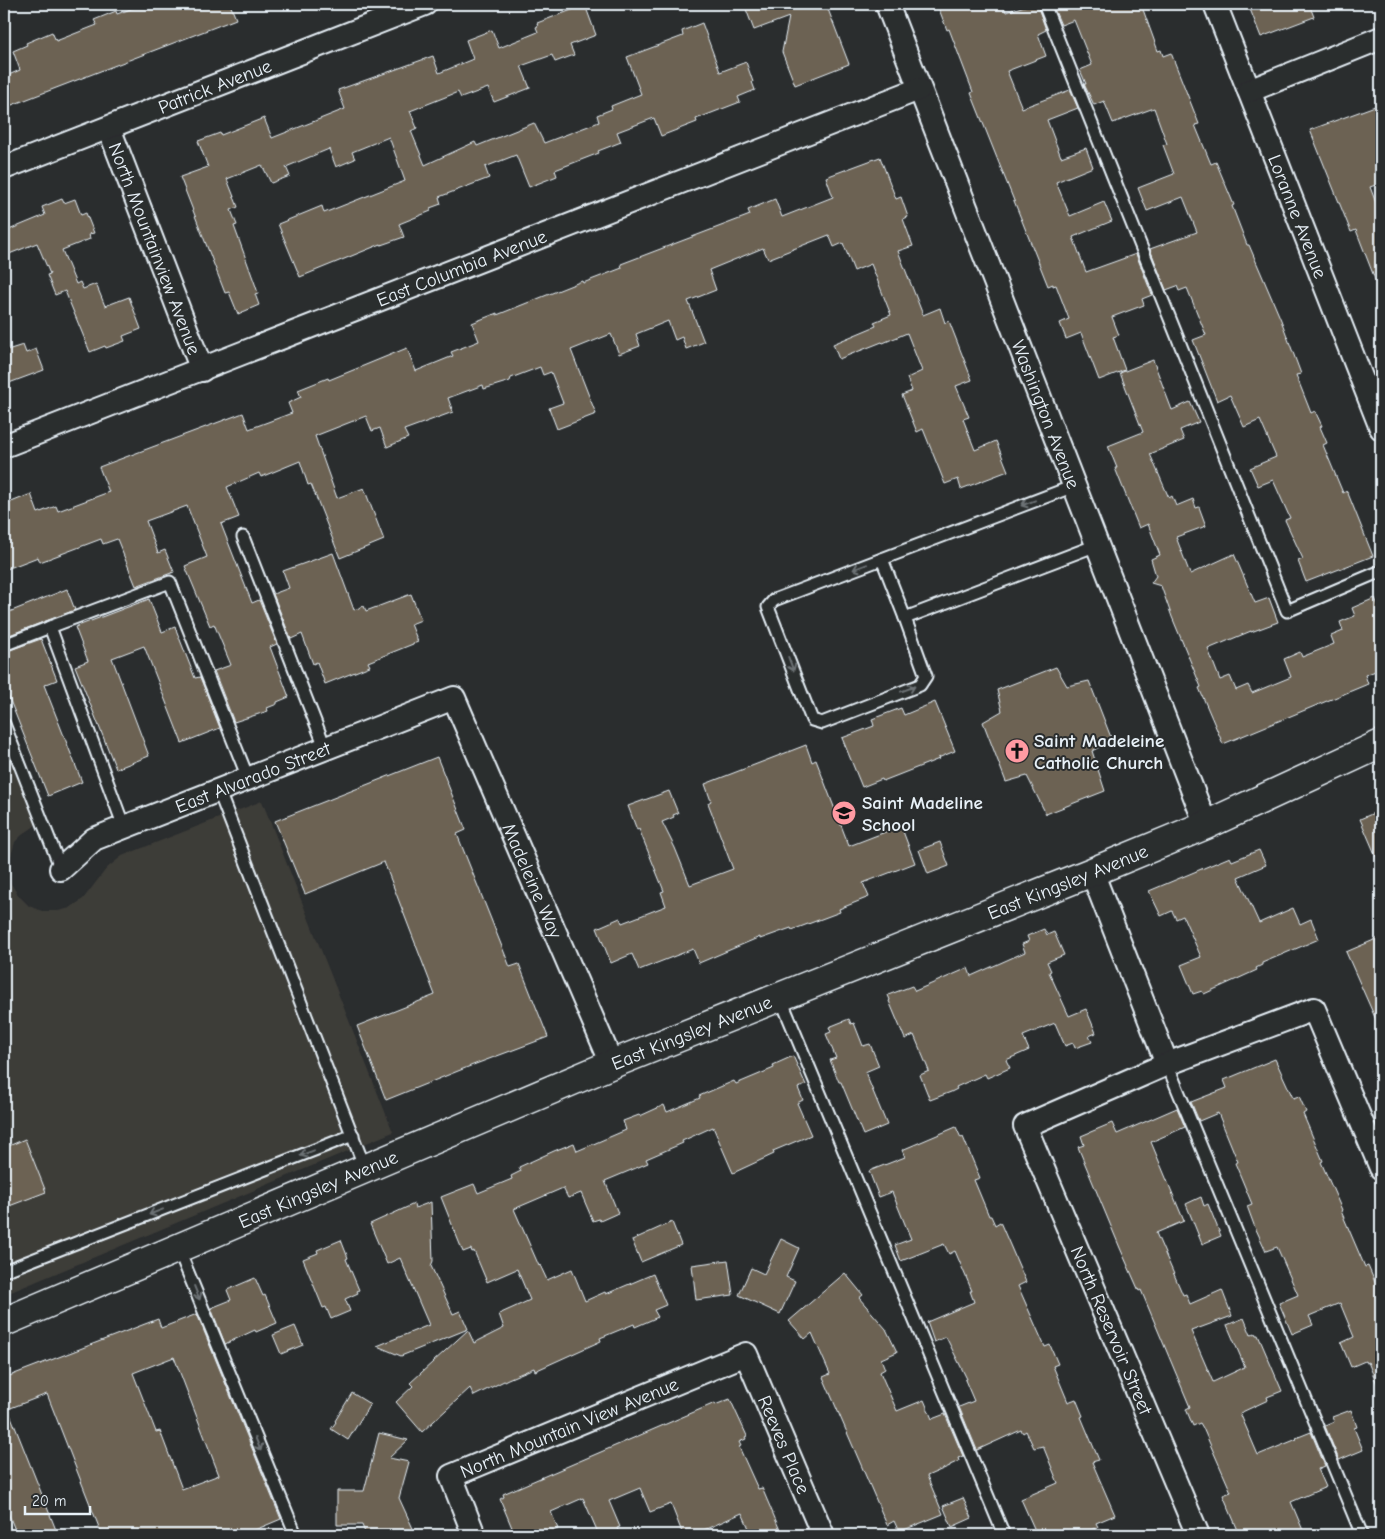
<svg xmlns="http://www.w3.org/2000/svg" width="1385" height="1539" font-family="'Comic Neue',sans-serif">
<style>
.built{fill:#3e3d39}
.building{fill:#6c6253;stroke:#e8f1f8;fill-rule:evenodd}
.lines{fill:none;stroke-linecap:round;stroke-linejoin:round}
.lane-casing{stroke:#e8f1f8;stroke-width:15}
.street-casing{stroke:#e8f1f8;stroke-width:26}
.secondary-casing{stroke:#e8f1f8;stroke-width:31}
.lane{stroke:#2a2d2e;stroke-width:11}
.street{stroke:#2a2d2e;stroke-width:22}
.secondary{stroke:#2a2d2e;stroke-width:28}
.oneway{stroke:#6c7275}
.labels{text-anchor:middle;stroke-width:4;stroke-linejoin:round;paint-order:stroke}
.street-label{font-size:19px;fill:#e8f1f8;stroke:#2a2d2e}
.poi-label{font-size:19px;font-weight:bold;fill:#e8f1f8;stroke:#2a2d2e;text-anchor:start}
</style>
<rect width="100%" height="100%" fill="#2a2d2e"/>
<filter id="ink" filterUnits="userSpaceOnUse"><feTurbulence type="fractalNoise" baseFrequency=".02" numOctaves="2"/><feDisplacementMap in="SourceGraphic" scale="10" xChannelSelector="R" yChannelSelector="G"/><feConvolveMatrix kernelMatrix="1 2 1 2 8 2 1 2 1" color-interpolation-filters="sRGB"/></filter>
<g filter="url(#ink)">
<!-- built -->
<path class="built" d="M4,744L36,825L22,835L15,842L7,869L10,882L18,895L29,906L42,911H58L70,908L83,899L107,868L122,856L262,801L393,1132L4,1295Z"/>
<!-- building -->
<g class="building">
<path d="M144,4H230L236,19L4,108V77L20,70L13,51L27,45L26,43L52,32L56,41L97,25L94,20L116,11L117,14Z"/>
<path d="M744,4H826L849,64L795,85L782,52L789,17L754,30Z"/>
<path d="M937,4H1003L1006,12L1031,4H1037L1046,30L1038,34L1046,56L1007,71L1022,108L1070,90L1078,108L1047,120L1061,157L1086,148L1093,167L1056,182L1070,216L1104,202L1112,221L1073,237L1086,272L1136,254L1152,295L1142,299L1144,305L1112,317L1119,335L1113,337L1125,370L1099,380L1081,333L1066,339L1060,323L1069,319L1056,285L1053,286V284L1048,286L971,93L973,92L949,29L947,30Z"/>
<path d="M1052,4H1141L1158,51L1161,50L1163,56L1171,53L1199,124L1195,125L1211,164L1216,162L1234,205L1232,206L1247,245H1249L1281,320L1301,374L1296,375L1311,413L1315,411L1322,426L1320,427L1327,443L1323,445L1343,493L1347,491L1373,556L1306,582L1298,561L1303,559L1285,520L1290,518L1273,480L1258,486L1250,468L1276,457L1260,420L1244,427L1230,395L1217,401L1193,340L1206,335L1187,288L1179,291L1177,286L1166,290L1150,249L1197,232L1183,197L1147,211L1138,188L1174,174L1163,145L1167,144L1154,108L1113,123L1104,101L1094,105L1084,84H1086L1080,70L1092,65L1074,20L1061,25Z"/>
<path d="M1248,4H1309L1314,17L1261,37Z"/>
<path d="M585,5L596,35L570,45L574,55L555,62L552,55L521,66L530,88L494,102L488,88L461,98L458,92L410,111L417,128L411,131L425,165L475,142L477,146L534,123L544,143L599,122L597,115L612,109L611,106L641,94L627,57L683,36L682,31L702,23L720,72L746,62L753,82H752L755,90L738,97L740,102L696,119L697,122L661,136L654,118L617,132L621,142L598,151L599,153L555,170L557,176L529,187L516,155L485,167L489,178L439,197L441,204L430,208L431,211L399,224L404,237L381,245V244L300,277L278,224L322,206L324,213L405,181L389,137L352,152L355,159L336,167L329,149L286,167L290,176L271,183L262,165L227,179L238,207L231,210L237,225L234,226L255,284L258,293L255,294L259,305L238,314L229,292L225,293L180,177L208,167L198,141L220,133L221,135L264,118L272,138L345,109L338,90L433,56L439,73L473,59L466,40L492,30L499,48L538,32L536,27L538,26L537,23Z"/>
<path d="M1375,106L1377,110L1381,109V183L1370,187L1381,216V292H1380L1356,230L1351,232L1310,130Z"/>
<path d="M880,157L896,199L901,197L908,217L903,219L913,246L898,251L923,315L940,308L945,323L949,321L972,380L956,386L969,417L963,419L975,450L996,441L1008,471L961,489L958,479L945,484L923,429L917,432L902,395L912,391L907,378L922,371L907,333L883,343L882,342L839,359L833,344L876,326L874,322L891,315L871,264L854,271L843,243L834,247L829,235L768,259L763,248L709,270L716,290L688,301L704,342L686,349L682,337L675,340L668,321L636,334L640,346L619,354L611,334L571,350L596,414L557,429L549,408L563,403L551,372L543,375L540,367L511,378L510,381L484,389L483,385L448,398L453,412L404,430L408,438L387,447L380,428L372,431L366,416L315,436L337,498L364,488L384,540L340,558L311,484L308,485L300,461L261,477L259,473L227,487L239,517L221,524L252,603L259,600L277,644L270,647L289,697L277,702V704L267,708L268,711L234,722L214,671L231,665L214,624L210,626L185,566L207,557L187,506L146,521L158,553L165,550L174,572L136,586L117,539L103,544L101,539L40,562L38,557L4,570V505L31,494L38,513L56,506L58,511L109,492L99,467L243,413L249,429L292,413L288,403L301,397L298,390L328,378L329,380L407,348L416,371L453,356L451,352L479,341L472,323L497,313V315L582,281L583,283L622,268L621,264L750,215L748,210L775,199L782,217L833,197L826,177Z"/>
<path d="M62,199L64,203L75,199L81,215L86,213L94,233L89,234L90,239L62,250L76,284L80,282L83,289L96,284L105,306L129,297L141,329L123,336L125,341L106,348L105,346L90,352L65,291L55,295L47,275L50,274L37,243L4,256V232L45,215L42,207Z"/>
<path d="M23,345L26,353L36,349L44,370L9,383L4,368V351Z"/>
<path d="M1153,360L1172,410L1190,402L1199,422L1180,430L1184,440L1150,454L1169,498L1172,496L1176,506L1193,499L1196,508L1199,507L1206,526L1176,537L1190,574L1234,554L1255,603L1269,598L1278,622L1251,632V631L1208,649L1220,680L1230,676L1236,690L1248,685L1252,693L1291,677L1284,659L1300,652L1302,657L1334,644L1331,636L1343,631L1340,622L1355,616L1352,608L1375,598L1381,613V669L1365,675L1368,684L1223,744L1199,688L1201,687L1172,617L1161,586L1151,583L1156,576L1151,559L1160,555L1148,524L1139,528L1115,468H1117L1108,446L1143,432L1120,373Z"/>
<path d="M333,553L354,610L364,606L366,611L411,594L421,620L411,624L418,642L368,662L370,666L325,684L317,662L313,664L302,634L291,639L273,594L289,588L283,571Z"/>
<path d="M67,589L75,610L4,637V614Z"/>
<path d="M149,599L162,632L175,627L195,678L200,677L220,728L182,743L144,646L112,658L149,756L116,769L75,666L88,661L75,627Z"/>
<path d="M41,639L57,680L44,685L82,782L48,796L7,693L10,692L4,676V652Z"/>
<path d="M1056,667L1067,686L1089,681L1112,740L1092,751L1105,791L1046,814L1027,776L1006,782L983,722L1002,711L997,690Z"/>
<path d="M935,702L955,751L938,758L939,759L883,781L882,779L862,787L842,738L874,726L872,719L901,708L904,715Z"/>
<path d="M806,745L812,762L816,760L849,846L901,826L915,863L863,883L869,897L839,909L840,912L792,930L791,928L760,939V937L699,963L693,949L639,970L632,954L611,963L597,928L620,918L622,923L666,906L661,892L664,891L639,829L637,830L628,806L669,791L678,813L673,815L674,817L662,822L675,848L690,885L733,869L708,803L711,801L705,784Z"/>
<path d="M437,757L466,830L457,834L481,894L510,967L519,964L548,1037L473,1065L386,1100L357,1026L435,995L384,862L305,894L275,821Z"/>
<path d="M1381,810V868L1360,819Z"/>
<path d="M940,842L949,866L928,874L919,850Z"/>
<path d="M1259,850L1266,865L1238,877L1259,923L1293,908L1300,924L1311,919L1319,939L1262,963V965L1256,968L1257,970L1204,994L1202,991L1193,994L1181,965L1201,957L1183,916L1176,919L1172,911L1161,916L1149,891L1230,857L1232,861Z"/>
<path d="M1044,929L1047,935L1054,932L1064,955L1047,962L1051,971L1049,972L1069,1016L1086,1009L1096,1033L1089,1036L1092,1042L1075,1048L1073,1043L1065,1046L1055,1023L1023,1036L1029,1050L1006,1060L1010,1068L987,1078L985,1074L956,1087L957,1089L951,1092L930,1100L920,1075L929,1071L914,1035L905,1039L889,1001L890,1000L888,995L912,986L915,991L968,968L971,976L1025,952L1022,944L1029,941L1027,936Z"/>
<path d="M1381,937V1031L1346,952Z"/>
<path d="M849,1019L851,1024L854,1023L863,1046L870,1044L879,1066L865,1072L887,1125L863,1135L841,1082H839L830,1060L836,1058L826,1034L831,1032L829,1027Z"/>
<path d="M793,1056L806,1085L798,1088L803,1100L797,1103L811,1135L773,1151L774,1154L733,1173L713,1127L682,1141L683,1143L646,1159L648,1163L605,1181L618,1213L600,1221L599,1219L593,1221L581,1193L568,1198L563,1188L514,1209L539,1266L540,1265L547,1280L572,1269L585,1301L605,1292L606,1294L653,1274L666,1305L654,1310L658,1317L635,1327L634,1324L600,1338L601,1341L535,1371L534,1368L508,1379L474,1396L470,1388L422,1432L396,1402L413,1386L410,1383L468,1330L474,1343L504,1328L499,1314L530,1300L517,1269L487,1282L474,1251L472,1252L471,1249L463,1252L441,1197L474,1184L478,1193L512,1179L511,1176L521,1171L519,1167L554,1151L574,1143L577,1151L626,1130L623,1121L639,1115L640,1116L664,1105L667,1112L700,1098L699,1096L734,1081L736,1084L774,1068L773,1065Z"/>
<path d="M1275,1059L1293,1098L1299,1096L1306,1112L1303,1114L1323,1161L1321,1162L1342,1210L1341,1211L1365,1267L1368,1266L1381,1296V1394L1368,1362L1366,1363L1365,1361L1351,1367L1341,1343L1354,1337L1340,1303L1309,1316L1313,1325L1292,1334L1279,1303L1298,1295L1277,1247L1266,1251L1254,1225L1247,1206L1252,1204L1235,1163L1238,1162L1218,1113L1199,1121L1191,1102L1227,1088L1224,1080Z"/>
<path d="M1177,1108L1185,1127L1151,1142L1184,1221L1156,1233L1183,1295L1186,1294L1190,1304L1222,1290L1232,1316L1191,1331L1213,1382L1245,1367L1227,1325L1244,1318L1251,1335L1255,1333L1256,1335H1258L1282,1391L1267,1397L1268,1400L1240,1413L1258,1455L1297,1439L1296,1438L1311,1432L1325,1466L1318,1469L1326,1487L1291,1502L1305,1535H1240L1223,1495L1231,1492L1203,1428L1200,1423L1193,1426L1186,1409L1190,1407L1141,1290L1139,1291L1120,1248L1078,1147L1084,1145L1081,1136L1112,1123L1117,1134Z"/>
<path d="M956,1127L961,1138L963,1137L980,1178L974,1180L989,1216H991L995,1225L1000,1222L1026,1282L1018,1286L1045,1347L1050,1345L1058,1364L1053,1366L1068,1402L1076,1399L1083,1416L1081,1417L1099,1460L1092,1462L1115,1515L1096,1523L1098,1527L1078,1535H1037L1021,1499L1058,1483L1043,1446L1034,1448L1026,1431L1023,1433L1021,1430L977,1450L959,1407L974,1401L965,1380L967,1379L946,1337L934,1342L927,1322L974,1302L970,1291H972L955,1251L949,1254L944,1244L901,1261L895,1245L911,1239L892,1192L879,1197L869,1171L905,1157L902,1150Z"/>
<path d="M25,1139L46,1192L4,1208V1148Z"/>
<path d="M1201,1197L1204,1206L1208,1204L1221,1236L1202,1244L1186,1204Z"/>
<path d="M431,1202L433,1261L431,1266L453,1314L460,1311L468,1329L401,1356L377,1346L429,1325L400,1258L387,1264L370,1224L414,1204L415,1208Z"/>
<path d="M672,1222L681,1245L641,1262L632,1240Z"/>
<path d="M781,1239L799,1248L786,1277L795,1281L780,1314L739,1295L751,1268L764,1274Z"/>
<path d="M341,1240L348,1258L346,1259L359,1290L357,1291L358,1293L345,1299L350,1311L331,1319L326,1307L323,1308L303,1259L318,1253L317,1250Z"/>
<path d="M728,1260L733,1295L696,1300L692,1265Z"/>
<path d="M845,1273L863,1295L859,1298L886,1329L897,1352L881,1359L885,1369L880,1372L897,1411L924,1400L932,1419L945,1414L963,1456L958,1458L959,1461L950,1465V1466L927,1476L943,1514L899,1532L894,1521L887,1525L823,1377L830,1374L812,1333L805,1339L789,1321Z"/>
<path d="M255,1278L263,1296L265,1295L277,1323L256,1332L255,1330L225,1344L211,1308L231,1300L227,1290Z"/>
<path d="M197,1314L281,1519L255,1530L258,1535H102L47,1394L8,1409L58,1535H17L4,1503V1378L158,1319L161,1328ZM174,1357L219,1475L182,1489L160,1431L156,1432L133,1373Z"/>
<path d="M295,1326L303,1345L281,1354L273,1335Z"/>
<path d="M352,1393L370,1404L348,1440L331,1429L336,1422L335,1421Z"/>
<path d="M730,1399L747,1436L745,1437L746,1439L739,1442L741,1446L739,1447L758,1489L762,1488L782,1535H752L742,1513L704,1530L706,1535H683L671,1504L650,1512L640,1488L609,1501L620,1527L617,1528L620,1535H599L583,1498L551,1512L558,1529L542,1535H515L500,1499L504,1497L503,1494L715,1403V1405Z"/>
<path d="M1351,1410L1357,1427L1354,1428L1363,1450L1339,1460L1325,1426L1334,1422L1332,1417Z"/>
<path d="M379,1433L408,1440L389,1458L409,1462L399,1498L416,1535H366L362,1525H337V1491H364Z"/>
<path d="M963,1498L972,1518L952,1527L943,1506Z"/>
</g>
<g class="lines">
<defs>
<g id="lane">
<path d="M1044,4L1287,611L1381,571"/>
<path d="M1074,486L774,600L768,607L812,720L822,723L920,685L926,676L905,618L1097,545"/>
<path d="M243,537L325,747"/>
<path d="M882,559L905,618"/>
<path d="M4,645L50,627"/>
<path d="M4,724L61,869"/>
<path d="M218,789L365,1168"/>
<path d="M124,827L50,627L170,582L248,778"/>
<path d="M780,997L1004,1535"/>
<path d="M1167,1064L1362,1535"/>
<path d="M178,1248L296,1535"/>
<path d="M4,1271L353,1135"/>
</g>
<g id="street">
<path id="s1" d="M887,4L1206,825"/>
<path id="s2" d="M1215,4L1381,428"/>
<path d="M1249,91L1381,38"/>
<path id="s3" d="M109,128L202,370"/>
<path id="s4" d="M4,168L425,4"/>
<path id="s5" d="M4,446L919,89"/>
<path id="s6" d="M61,869L94,839L454,698L612,1064"/>
<path d="M1092,872L1167,1064"/>
<path id="s7" d="M474,1535L451,1476L746,1354L823,1535"/>
<path d="M1198,1535L1025,1126L1167,1064L1314,1009L1381,1168"/>
</g>
<g id="secondary">
<path id="s8" d="M4,1322L612,1064L1092,872L1206,825L1381,744"/>
</g>
</defs>
<!-- lane casing -->
<use href="#lane" class="lane-casing"/>
<!-- street casing -->
<use href="#street" class="street-casing"/>
<!-- secondary casing -->
<use href="#secondary" class="secondary-casing"/>
<!-- lane -->
<use href="#lane" class="lane"/>
<!-- street -->
<use href="#street" class="street"/>
<!-- secondary -->
<use href="#secondary" class="secondary"/>
</g>
<!-- one-way arrows -->
<defs><path id="oneway-shaft" d="M-6 0H5M1.5-3L5.5 0L1.5 3" fill="none" stroke-width="1.6" stroke-linecap="round" stroke-linejoin="round" transform="scale(1.25)"/></defs>
<g class="oneway">
<use href="#oneway-shaft" transform="translate(1028 503) rotate(159)"/>
<use href="#oneway-shaft" transform="translate(860 567) rotate(159)"/>
<use href="#oneway-shaft" transform="translate(791 664) rotate(69)"/>
<use href="#oneway-shaft" transform="translate(908 689) rotate(-21)"/>
<use href="#oneway-shaft" transform="translate(307 1153) rotate(159)"/>
<use href="#oneway-shaft" transform="translate(156 1212) rotate(159)"/>
<use href="#oneway-shaft" transform="translate(197 1293) rotate(68)"/>
<use href="#oneway-shaft" transform="translate(258 1444) rotate(68)"/>
</g>
</g>
<!-- icons -->
<defs>
<symbol id="church-disc" viewBox="-11 -11 22 22"><circle r="9.5" fill="#ff9aa2" stroke="#2a2d2e"/><path d="M-1.2-6h2.4v3.5h3.3v2.4h-3.3V6h-2.4V-.1h-3.3v-2.4h3.3Z" fill="#111"/></symbol>
<symbol id="school-disc" viewBox="-11 -11 22 22"><circle r="9.5" fill="#ff9aa2" stroke="#2a2d2e"/><path d="M0-5L7-2L0 1L-7-2ZM-4 1L0 2.5L4 1V4Q0 6-4 4Z" fill="#111"/></symbol>
</defs>
<g fill-rule="evenodd">
<use href="#church-disc" x="1003" y="737" width="28" height="28"/>
<use href="#school-disc" x="830" y="799" width="28" height="28"/>
</g>
<g class="labels">
<!-- street labels -->
<g class="street-label">
<text dy="7" stroke="none"><textPath href="#s4" startOffset="226">Patrick Avenue</textPath></text>
<text dy="7" stroke="none"><textPath href="#s2" startOffset="228">Loranne Avenue</textPath></text>
<text dy="7" stroke="none"><textPath href="#s3" startOffset="129">North Mountainview Avenue</textPath></text>
<text dy="7" stroke="none"><textPath href="#s5" startOffset="491">East Columbia Avenue</textPath></text>
<text dy="7" stroke="none"><textPath href="#s1" startOffset="440">Washington Avenue</textPath></text>
<text dy="7" stroke="none"><textPath href="#s6" startOffset="215">East Alvarado Street</textPath></text>
<text dy="7" stroke="none"><textPath href="#s6" startOffset="630">Madeleine Way</textPath></text>
<text dy="7" stroke="none"><textPath href="#s8" startOffset="1151">East Kingsley Avenue</textPath></text>
<text dy="7" stroke="none"><textPath href="#s8" startOffset="746">East Kingsley Avenue</textPath></text>
<text dy="7" stroke="none"><textPath href="#s8" startOffset="341">East Kingsley Avenue</textPath></text>
<text transform="translate(1112 1330) rotate(67)" y="7">North Reservoir Street</text>
<text dy="7" stroke="none"><textPath href="#s7" startOffset="191">North Mountain View Avenue</textPath></text>
<text dy="7" stroke="none"><textPath href="#s7" startOffset="481">Reeves Place</textPath></text>
</g>
<!-- poi labels -->
<g class="poi-label">
<text x="1034" y="747">Saint Madeleine<tspan x="1034" dy="22">Catholic Church</tspan></text>
<text x="862" y="809">Saint Madeline<tspan x="862" dy="22">School</tspan></text>
</g>
</g>
<!-- margin -->
<rect width="1385" height="1539" fill="none" stroke="#2a2d2e" stroke-width="20"/>
<rect x="10" y="10" width="1365" height="1519" fill="none" stroke="#e8f1f8" stroke-width="2" filter="url(#ink)"/>
<!-- scale -->
<path d="M25 1506v8h65v-8" fill="none" stroke="#e8f1f8" stroke-width="2.5"/>
<text x="32" y="1506" font-size="15" fill="#e8f1f8" stroke="#2a2d2e" stroke-width="4" paint-order="stroke">20 m</text>
</svg>
